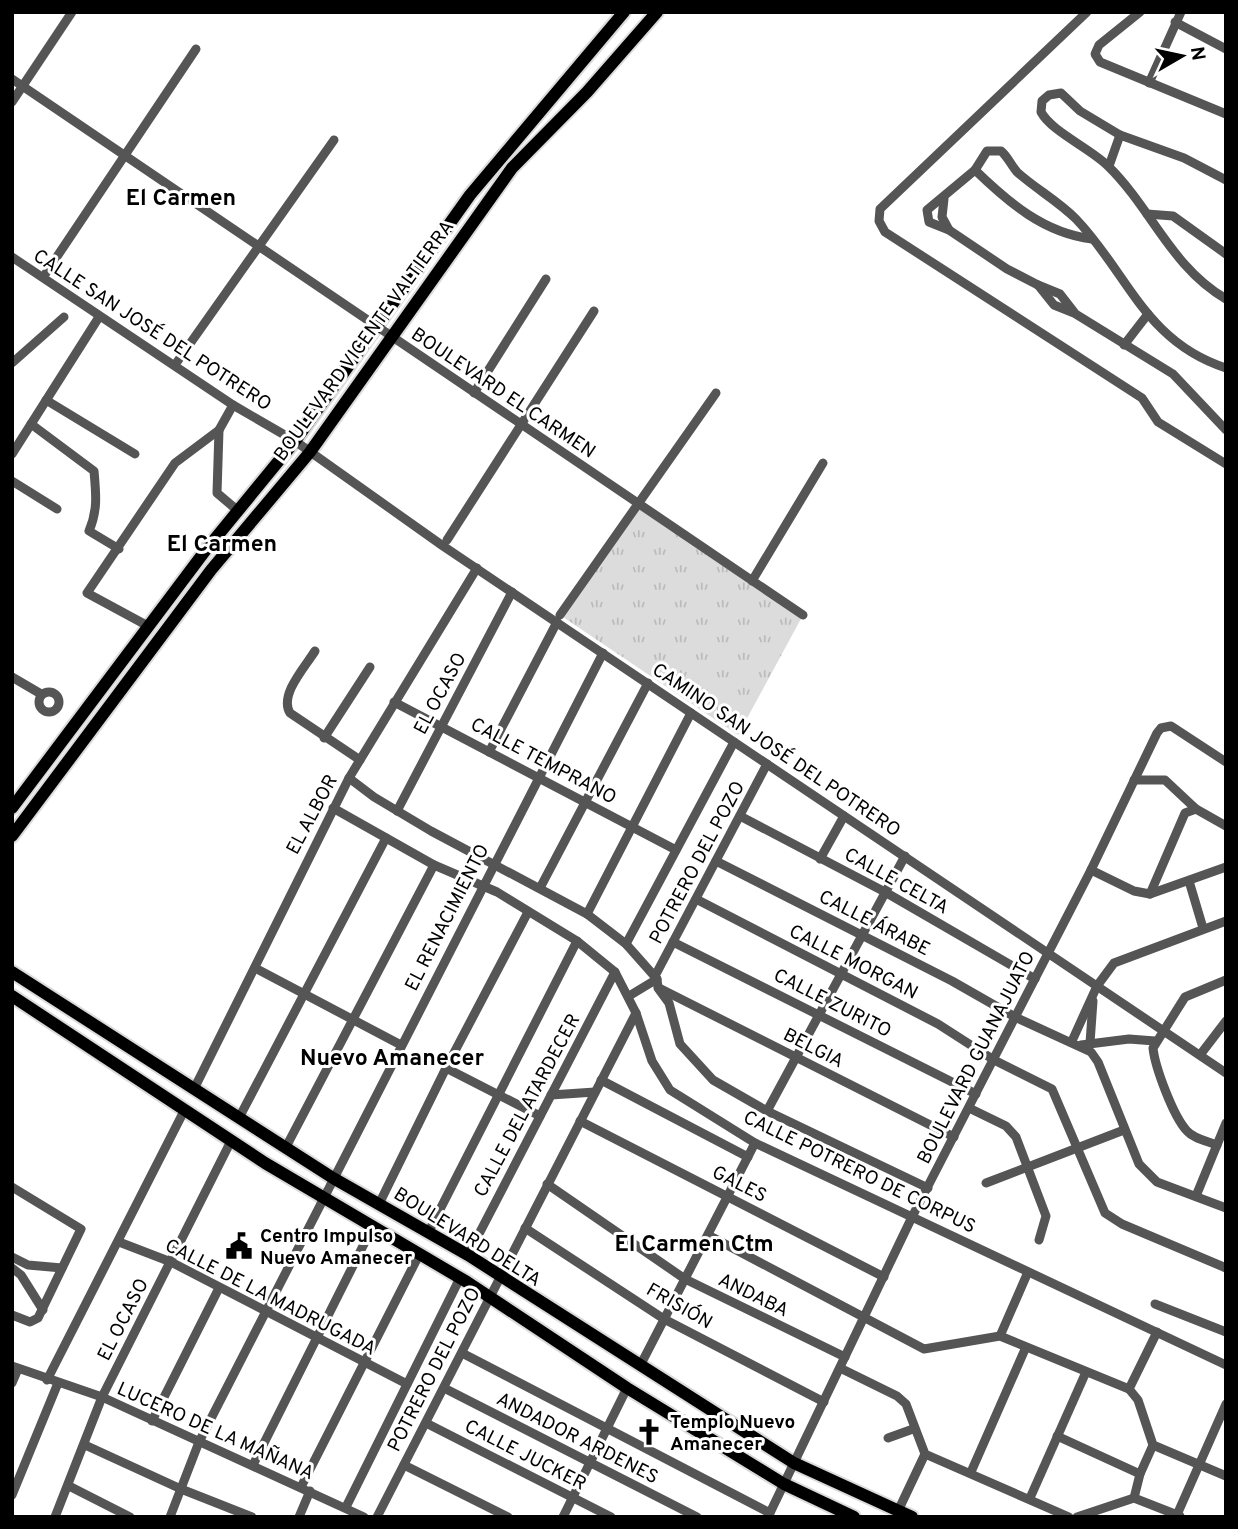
<svg xmlns="http://www.w3.org/2000/svg" width="1238" height="1529" font-family="Overpass,sans-serif">
<style>
.park{fill:url(#park-tufts)}
.lines{fill:none;stroke-linecap:round;stroke-linejoin:round}
.major-casing{stroke:#dbdbdb;stroke-width:16}
.minor{stroke:#555;stroke-width:9}
.major{stroke:#000;stroke-width:12}
.labels{text-anchor:middle;stroke-width:6;stroke-linejoin:round;paint-order:stroke}
.street-label{font-size:19px;fill:#000;stroke:#fff}
.poi-label{font-size:19px;font-weight:bold;fill:#000;stroke:#fff;text-anchor:start}
.quarter-label{font-size:23px;font-weight:bold;fill:#000;stroke:#fff}
</style>
<defs>
<pattern id="park-tufts" width="24" height="20" patternUnits="userSpaceOnUse" patternTransform="scale(1.75)"><rect width="24" height="20" fill="#dcdcdc"/><path d="M3 7l-1-3M5 7V3M7 7l1-3M15 17l-1-3M17 17v-4M19 17l1-3" fill="none" stroke="#bbb"/></pattern>
</defs>
<rect width="100%" height="100%" fill="#fff"/>
<!-- park -->
<path class="park" d="M639,503L803,615L738,735L560,615Z"/>
<g class="lines">
<defs>
<g id="major">
<path d="M12,808L205,551L295,441L470,195L624,12"/>
<path d="M12,836L211,570L310,452L512,168L587,92L657,12"/>
<path d="M12,972L333,1178L468,1255L794,1463L912,1517"/>
<path d="M12,996L265,1163L467,1282L627,1388L784,1484L854,1517"/>
</g>
</defs>
<!-- major casing -->
<use href="#major" class="major-casing"/>
<!-- minor -->
<g class="minor">
<path d="M1087,12L880,209L879,221L885,232L1142,398L1158,422L1226,464"/>
<path d="M1140,12L1099,45L1095,54L1100,62L1226,114"/>
<path d="M1175,22L1226,49"/>
<path d="M12,79L803,615"/>
<path d="M1149,83L1181,12"/>
<path d="M12,102L72,12"/>
<path d="M1109,166L1120,135"/>
<path d="M975,170C1009,203 1044,233 1092,239"/>
<path d="M1226,180L1184,158L1120,135L1080,111L1061,93L1049,95L1042,101L1041,112C1052,132 1090,148 1108,166C1152,209 1171,267 1226,299"/>
<path d="M944,199L942,217L949,230"/>
<path d="M1147,214L1173,216L1226,254"/>
<path d="M12,257L233,405L295,441L443,546L1226,1073"/>
<path d="M46,273L196,49"/>
<path d="M1038,285L1060,294L1074,312"/>
<path d="M1124,345L1148,314"/>
<path d="M177,362L334,140"/>
<path d="M12,363L64,317"/>
<path d="M1226,368C1145,342 1127,272 1076,219C1058,201 1036,189 1017,172C1011,165 1008,157 1001,151H987L975,170L927,210L929,222L949,230L1007,269L1038,285L1054,305L1074,313L1173,374L1226,430"/>
<path d="M474,393L546,279"/>
<path d="M46,400L135,454"/>
<path d="M31,424L94,471C96,494 98,510 89,531L119,549"/>
<path d="M219,430L217,493L237,510"/>
<path d="M12,454L99,317"/>
<path d="M12,481L57,509"/>
<path d="M447,540L594,311"/>
<path d="M752,581L823,463"/>
<path d="M560,615L716,393"/>
<path d="M148,626L87,593L175,463L219,430L233,405"/>
<path d="M315,651C305,667 279,695 290,713L360,760"/>
<path d="M12,677L41,694"/>
<circle cx="49" cy="702" r="10"/>
<path d="M394,702L676,850"/>
<path d="M324,738L370,667"/>
<path d="M489,752L557,622"/>
<path d="M349,778L374,797L431,831L587,914L626,944L657,979L658,988L669,1003L680,1044L713,1080L767,1111L928,1188"/>
<path d="M1134,780H1165L1196,809"/>
<path d="M333,808L434,865L497,892L577,941L615,972L636,1013L652,1061L670,1090L755,1143L1226,1365"/>
<path d="M397,811L512,592"/>
<path d="M740,816L885,892L1035,979"/>
<path d="M820,859L844,816"/>
<path d="M716,861L952,981L1015,1017L1091,1052L1098,1062L1139,1164L1157,1182L1226,1208"/>
<path d="M1091,870L1134,891L1150,894L1226,867"/>
<path d="M1189,881L1203,928"/>
<path d="M540,888L648,683"/>
<path d="M1150,894L1185,813L1196,809L1226,826"/>
<path d="M696,899L938,1024L994,1060L1052,1089L1105,1213L1122,1224L1226,1268"/>
<path d="M587,914L691,713"/>
<path d="M673,942L976,1094"/>
<path d="M626,944L734,742"/>
<path d="M255,968L401,1045"/>
<path d="M655,976L767,764"/>
<path d="M659,988L954,1137"/>
<path d="M629,996L657,979"/>
<path d="M1072,1041L1097,986L1114,963L1226,921"/>
<path d="M1090,1043L1093,1001"/>
<path d="M1081,1045L1129,1039L1155,1041"/>
<path d="M1200,1055L1226,1021"/>
<path d="M446,1068L540,1116"/>
<path d="M601,1080L748,1157"/>
<path d="M195,1087L349,778L477,568"/>
<path d="M551,1095L595,1092"/>
<path d="M969,1108L1006,1126L1016,1137L1046,1216L1039,1240"/>
<path d="M767,1111L905,856"/>
<path d="M240,1116L386,838"/>
<path d="M580,1121L884,1277"/>
<path d="M1217,1145C1207,1141 1194,1139 1187,1131C1173,1116 1155,1067 1153,1048L1185,997L1226,980"/>
<path d="M286,1147L434,865"/>
<path d="M986,1183L1124,1130"/>
<path d="M547,1184L685,1279L845,1357"/>
<path d="M12,1187L81,1229L38,1318L30,1322L12,1315"/>
<path d="M1196,1196L1226,1123"/>
<path d="M379,1204L446,1068L528,912"/>
<path d="M525,1228L664,1319L824,1402"/>
<path d="M429,1231L577,941"/>
<path d="M708,1235L924,1349L1000,1336L1129,1389L1138,1400L1153,1445L1226,1476"/>
<path d="M119,1242L171,1262L407,1384"/>
<path d="M468,1255L615,972"/>
<path d="M12,1257L28,1265L62,1268"/>
<path d="M12,1268L21,1275L43,1310"/>
<path d="M1155,1304L1226,1332"/>
<path d="M1000,1336L1028,1272"/>
<path d="M462,1353L770,1513"/>
<path d="M12,1366L102,1397L364,1517"/>
<path d="M640,1366L755,1143"/>
<path d="M840,1368L897,1396L906,1404L925,1454L1069,1517"/>
<path d="M47,1380L184,1111"/>
<path d="M12,1383L18,1369"/>
<path d="M444,1388L697,1517"/>
<path d="M1129,1389L1157,1332"/>
<path d="M152,1421L219,1288"/>
<path d="M426,1423L611,1517"/>
<path d="M1057,1436L1140,1474"/>
<path d="M888,1438L913,1429"/>
<path d="M85,1445L181,1489L252,1517"/>
<path d="M253,1465L372,1228"/>
<path d="M404,1465L508,1517"/>
<path d="M971,1472L1026,1347"/>
<path d="M69,1486L130,1517"/>
<path d="M301,1487L419,1255"/>
<path d="M12,1495L58,1383"/>
<path d="M1030,1498L1086,1372"/>
<path d="M1134,1498L1140,1474L1153,1445"/>
<path d="M346,1507L460,1278"/>
<path d="M898,1511L925,1454"/>
<path d="M55,1517L102,1397L231,1141"/>
<path d="M170,1517L199,1442L603,653"/>
<path d="M299,1517L310,1491"/>
<path d="M377,1517L636,1013"/>
<path d="M563,1517L627,1388"/>
<path d="M768,1517L912,1217L1091,870L1157,733L1161,728L1171,726L1226,762"/>
<path d="M1077,1517L1134,1498L1180,1516"/>
<path d="M1176,1517L1226,1404"/>
</g>
<!-- major -->
<use href="#major" class="major"/>
</g>
<!-- icons -->
<defs>
<symbol id="civic-bare" viewBox="-9 -9 18 18"><path d="M-.6-6.5H3V-4.5H.6V-3L4-1V1h2V6H-6V1h2V-1L-.6-3ZM-1.2 2.5V6h2.4V2.5Z" fill="#000" stroke="#fff" stroke-width="2.5" paint-order="stroke"/></symbol>
<symbol id="church-bare" viewBox="-9 -9 18 18"><path d="M-1.2-6h2.4v3.5h3.3v2.4h-3.3V6h-2.4V-.1h-3.3v-2.4h3.3Z" fill="#000" stroke="#fff" stroke-width="2.5" paint-order="stroke"/></symbol>
</defs>
<g fill-rule="evenodd">
<use href="#civic-bare" x="220" y="1227" width="38" height="38"/>
<use href="#church-bare" x="630" y="1413" width="38" height="38"/>
</g>
<g class="labels">
<!-- street labels -->
<g class="street-label">
<text transform="translate(153 329) rotate(33)" y="7">CALLE SAN JOSÉ DEL POTRERO</text>
<text transform="translate(363 340) rotate(-54)" y="7">BOULEVARD VICENTE VALTIERRA</text>
<text transform="translate(504 392) rotate(34)" y="7">BOULEVARD EL CARMEN</text>
<text transform="translate(439 693) rotate(-62)" y="7">EL OCASO</text>
<text transform="translate(777 749) rotate(34)" y="7">CAMINO SAN JOSÉ DEL POTRERO</text>
<text transform="translate(544 760) rotate(28)" y="7">CALLE TEMPRANO</text>
<text transform="translate(311 814) rotate(-62)" y="7">EL ALBOR</text>
<text transform="translate(696 862) rotate(-62)" y="7">POTRERO DEL POZO</text>
<text transform="translate(897 880) rotate(29)" y="7">CALLE CELTA</text>
<text transform="translate(446 917) rotate(-63)" y="7">EL RENACIMIENTO</text>
<text transform="translate(875 922) rotate(27)" y="7">CALLE ÁRABE</text>
<text transform="translate(854 961) rotate(27)" y="7">CALLE MORGAN</text>
<text transform="translate(833 1002) rotate(27)" y="7">CALLE ZURITO</text>
<text transform="translate(814 1047) rotate(27)" y="7">BELGIA</text>
<text transform="translate(975 1057) rotate(-63)" y="7">BOULEVARD GUANAJUATO</text>
<text transform="translate(526 1105) rotate(-62)" y="7">CALLE DEL ATARDECER</text>
<text transform="translate(860 1171) rotate(26)" y="7">CALLE POTRERO DE CORPUS</text>
<text transform="translate(740 1183) rotate(27)" y="7">GALES</text>
<text transform="translate(468 1236) rotate(32)" y="7">BOULEVARD DELTA</text>
<text transform="translate(754 1294) rotate(26)" y="7">ANDABA</text>
<text transform="translate(271 1296) rotate(27)" y="7">CALLE DE LA MADRUGADA</text>
<text transform="translate(680 1305) rotate(30)" y="7">FRISIÓN</text>
<text transform="translate(122 1319) rotate(-63)" y="7">EL OCASO</text>
<text transform="translate(433 1369) rotate(-63)" y="7">POTRERO DEL POZO</text>
<text transform="translate(216 1430) rotate(24)" y="7">LUCERO DE LA MAÑANA</text>
<text transform="translate(578 1437) rotate(27)" y="7">ANDADOR ARDENES</text>
<text transform="translate(526 1454) rotate(27)" y="7">CALLE JUCKER</text>
</g>
<!-- poi labels -->
<g class="poi-label">
<text x="260" y="1242">Centro Impulso<tspan x="260" dy="22">Nuevo Amanecer</tspan></text>
<text x="670" y="1428">Templo Nuevo<tspan x="670" dy="22">Amanecer</tspan></text>
</g>
<!-- quarter labels -->
<g class="quarter-label">
<text x="181" y="205">El Carmen</text>
<text x="222" y="551">El Carmen</text>
<text x="392" y="1065">Nuevo Amanecer</text>
<text x="694" y="1251">El Carmen Ctm</text>
</g>
</g>
<!-- border -->
<rect width="1238" height="1529" fill="none" stroke="#000000" stroke-width="28"/>
<!-- north arrow -->
<g transform="translate(1182 56) rotate(81)" stroke="#ffffff" stroke-width="5" paint-order="stroke">
<path d="M0-5L12 26L0 18L-12 26Z" fill="#000000"/>
<text y="-10" font-size="19" font-weight="bold" text-anchor="middle" fill="#000000">N</text>
</g>
</svg>
